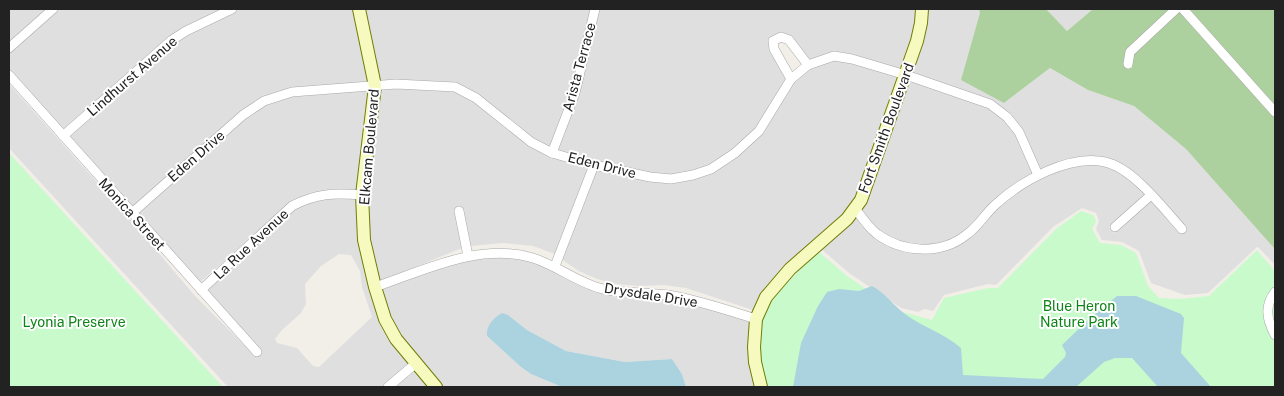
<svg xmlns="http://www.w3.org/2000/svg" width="1284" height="396" font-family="'Public Sans',sans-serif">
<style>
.residential{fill:#e0dfdf;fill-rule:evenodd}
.forest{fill:#add19e}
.park{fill:#c8facc}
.water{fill:#aad3df}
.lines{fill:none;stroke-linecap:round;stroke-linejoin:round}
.street-casing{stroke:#a9a9a9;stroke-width:10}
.secondary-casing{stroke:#707d05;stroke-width:14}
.street{stroke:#fff;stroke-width:9}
.secondary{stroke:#f7fabf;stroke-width:12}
.labels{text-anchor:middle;stroke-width:4;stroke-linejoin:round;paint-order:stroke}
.street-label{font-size:14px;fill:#222;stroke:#fff}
.park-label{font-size:14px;fill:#0c8416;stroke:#fff}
</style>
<rect width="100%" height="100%" fill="#f2efe9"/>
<!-- residential -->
<g class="residential">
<path d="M9,9H48L9,43Z"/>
<path d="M59,9H223L184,28L63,131L9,71V53Z"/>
<path d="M240,9H355L371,83L263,97L132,210L68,137L174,43L187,35Z"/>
<path d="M363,9H591L571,92L550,147L533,139L479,94L457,83L379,82Z"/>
<path d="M599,9H918V11L903,70L853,55L809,60L792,37L771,38L769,42L770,52L786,79L756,129L732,150L709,166L692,172L672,175L651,173L595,162L557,150Z"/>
<path d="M926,9H979L1004,103L1050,68L1088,90L1134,106L1186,149L1233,200L1275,249V265L1259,248L1257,247L1208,293L1185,295L1151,283L1139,251L1122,242L1102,240L1096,229L1099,221L1096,213L1082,208L1053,227L996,285L988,284L944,295L933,311L925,309L918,312L901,308L849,273L820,248L855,215L861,225L874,237L896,249L923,253L946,250L968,239L977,231L996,209L1013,195L1040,179L1068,168L1088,164L1105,166L1124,175L1136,184L1146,195L1109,227L1114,233L1150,200L1181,234L1187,229L1142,178L1128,168L1109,158L1089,156L1041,170L1023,130L1010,113L991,100L911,72Z"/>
<path d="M1046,9H1093L1067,31Z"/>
<path d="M834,60L850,63L901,77L857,199L756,311L686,288L664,285L638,286L617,284L597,279L579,271L561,259L596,170L649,181L670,183L737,155L793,81L809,68Z"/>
<path d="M908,80L987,107L1004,119L1016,134L1033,174L963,233L945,242L925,245L911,244L895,239L880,231L868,219L860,208Z"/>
<path d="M9,84L129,218L195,296L256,357L262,351L202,290L294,209L308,202L331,197L358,199L360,242L410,364L382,387H228L9,148ZM339,254L351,255L360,271L362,287L372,317L319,367L313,366L297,348L277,343L275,339L282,330L301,313L306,304L305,284L321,266Z"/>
<path d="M395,88L453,91L474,101L488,111L529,146L547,156L589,168L555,254L533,246L504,243L470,246L462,206L455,209L462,248L378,282L368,239L366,195L379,90Z"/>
<path d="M371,90L358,191L331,189L307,194L291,202L197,285L137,215L245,118L266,104L292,96Z"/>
<path d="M502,250L594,286L663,293L753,319L757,387H686L682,374L672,359L625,362L566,351L527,330L508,315L487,336L521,367L531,374L562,387H441L400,337L389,317L380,289L467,254Z"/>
<path d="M415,370L430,387H394Z"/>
</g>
<!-- forest -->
<g class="forest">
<path d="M979,9H1046L1067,31L1093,9H1170L1126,52L1124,67L1132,68L1134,53L1179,11L1275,118V249L1186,149L1134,106L1088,90L1050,68L1004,103L961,80L980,13Z"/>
<path d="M1189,9H1275V105Z"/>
</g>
<!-- park -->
<g class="park">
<path d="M9,153L223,387H9Z"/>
<path d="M1081,211L1093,215L1096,221L1092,229L1100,243L1121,245L1136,253L1148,286L1159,298L1180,299L1209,296L1257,250L1275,271V387H764L758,352L760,325L764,307L818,251L847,276L899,311L932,320L944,298L988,288H998L1056,229Z"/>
</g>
<!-- water -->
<g class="water">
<path d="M872,286C885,293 893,305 905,314C922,327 944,333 961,348L963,375L1043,379L1065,357L1066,353L1062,345L1090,318L1117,296H1136L1181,314L1184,318L1181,353L1211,387H1158L1132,358H1115L1104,362L1076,387H793L801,343L818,306L827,292L839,289L859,291Z"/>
<path d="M502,313L508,315L527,330L566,351L625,362L672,359L682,374L686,387H562L531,374L521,367L487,336C486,326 493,318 502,313Z"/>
</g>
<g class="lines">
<defs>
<g id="street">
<path d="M1183,9L1275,112"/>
<path d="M9,48L53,9"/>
<path d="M1128,64L1130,52L1176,9"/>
<path d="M9,75L257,352"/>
<path d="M791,79L774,49L773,41L781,37L789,40L808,65"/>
<path d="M63,136L172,40L186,31L232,9"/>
<path d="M552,153L575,93L595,9"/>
<path d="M855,208C862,218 868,227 877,234C903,253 941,255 966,235C978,227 985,214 995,205C1021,181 1069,154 1105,162C1133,168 1163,208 1182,229"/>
<path d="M459,211L468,256"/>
<path d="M132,213L243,115L264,101L292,92L396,84L455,87L476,98L531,142L552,153L594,165L650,177L671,179L693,175L711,169L735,153L759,131L791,79L808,65L834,56L852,59L906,75L990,104L1007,117L1019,132L1038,175"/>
<path d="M1115,227L1151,195"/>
<path d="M555,266L594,165"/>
<path d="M375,287C425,270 480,242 533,258C558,266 580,284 603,289C625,294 646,292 668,295C698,300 727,310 756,319"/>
<path d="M201,290L292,206C317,193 334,193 362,195"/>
<path d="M1275,292C1264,306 1267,320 1275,335"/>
<path d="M388,387L415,364"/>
</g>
<g id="secondary">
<path d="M359,9L375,86L362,195L364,240L375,287L385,319L396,339L436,387"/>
<path d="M761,387L755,362L754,347L756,319L766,297L790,269L847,219L861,200L917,41L921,23L922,9"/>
</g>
</defs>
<!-- street casing -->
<use href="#street" class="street-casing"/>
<!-- secondary casing -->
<use href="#secondary" class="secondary-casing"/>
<!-- street -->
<use href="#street" class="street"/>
<!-- secondary -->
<use href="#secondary" class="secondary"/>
</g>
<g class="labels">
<!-- street labels -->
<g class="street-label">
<text transform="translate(579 67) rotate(-75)" y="5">Arista Terrace</text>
<text transform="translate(132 76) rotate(-41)" y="5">Lindhurst Avenue</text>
<text transform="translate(886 128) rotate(-70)" y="5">Fort Smith Boulevard</text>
<text transform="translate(369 147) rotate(-85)" y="5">Elkcam Boulevard</text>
<text transform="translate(196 156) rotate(-41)" y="5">Eden Drive</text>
<text transform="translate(602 165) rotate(14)" y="5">Eden Drive</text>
<text transform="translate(132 214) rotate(48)" y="5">Monica Street</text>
<text transform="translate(251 244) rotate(-43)" y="5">La Rue Avenue</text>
<text transform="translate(651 295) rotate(9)" y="5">Drysdale Drive</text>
</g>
<!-- park labels -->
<g class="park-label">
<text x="1079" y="311">Blue Heron<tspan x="1079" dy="16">Nature Park</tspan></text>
<text x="74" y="327">Lyonia Preserve</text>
</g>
</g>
<!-- border -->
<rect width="1284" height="396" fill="none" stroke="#222222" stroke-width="20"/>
</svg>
